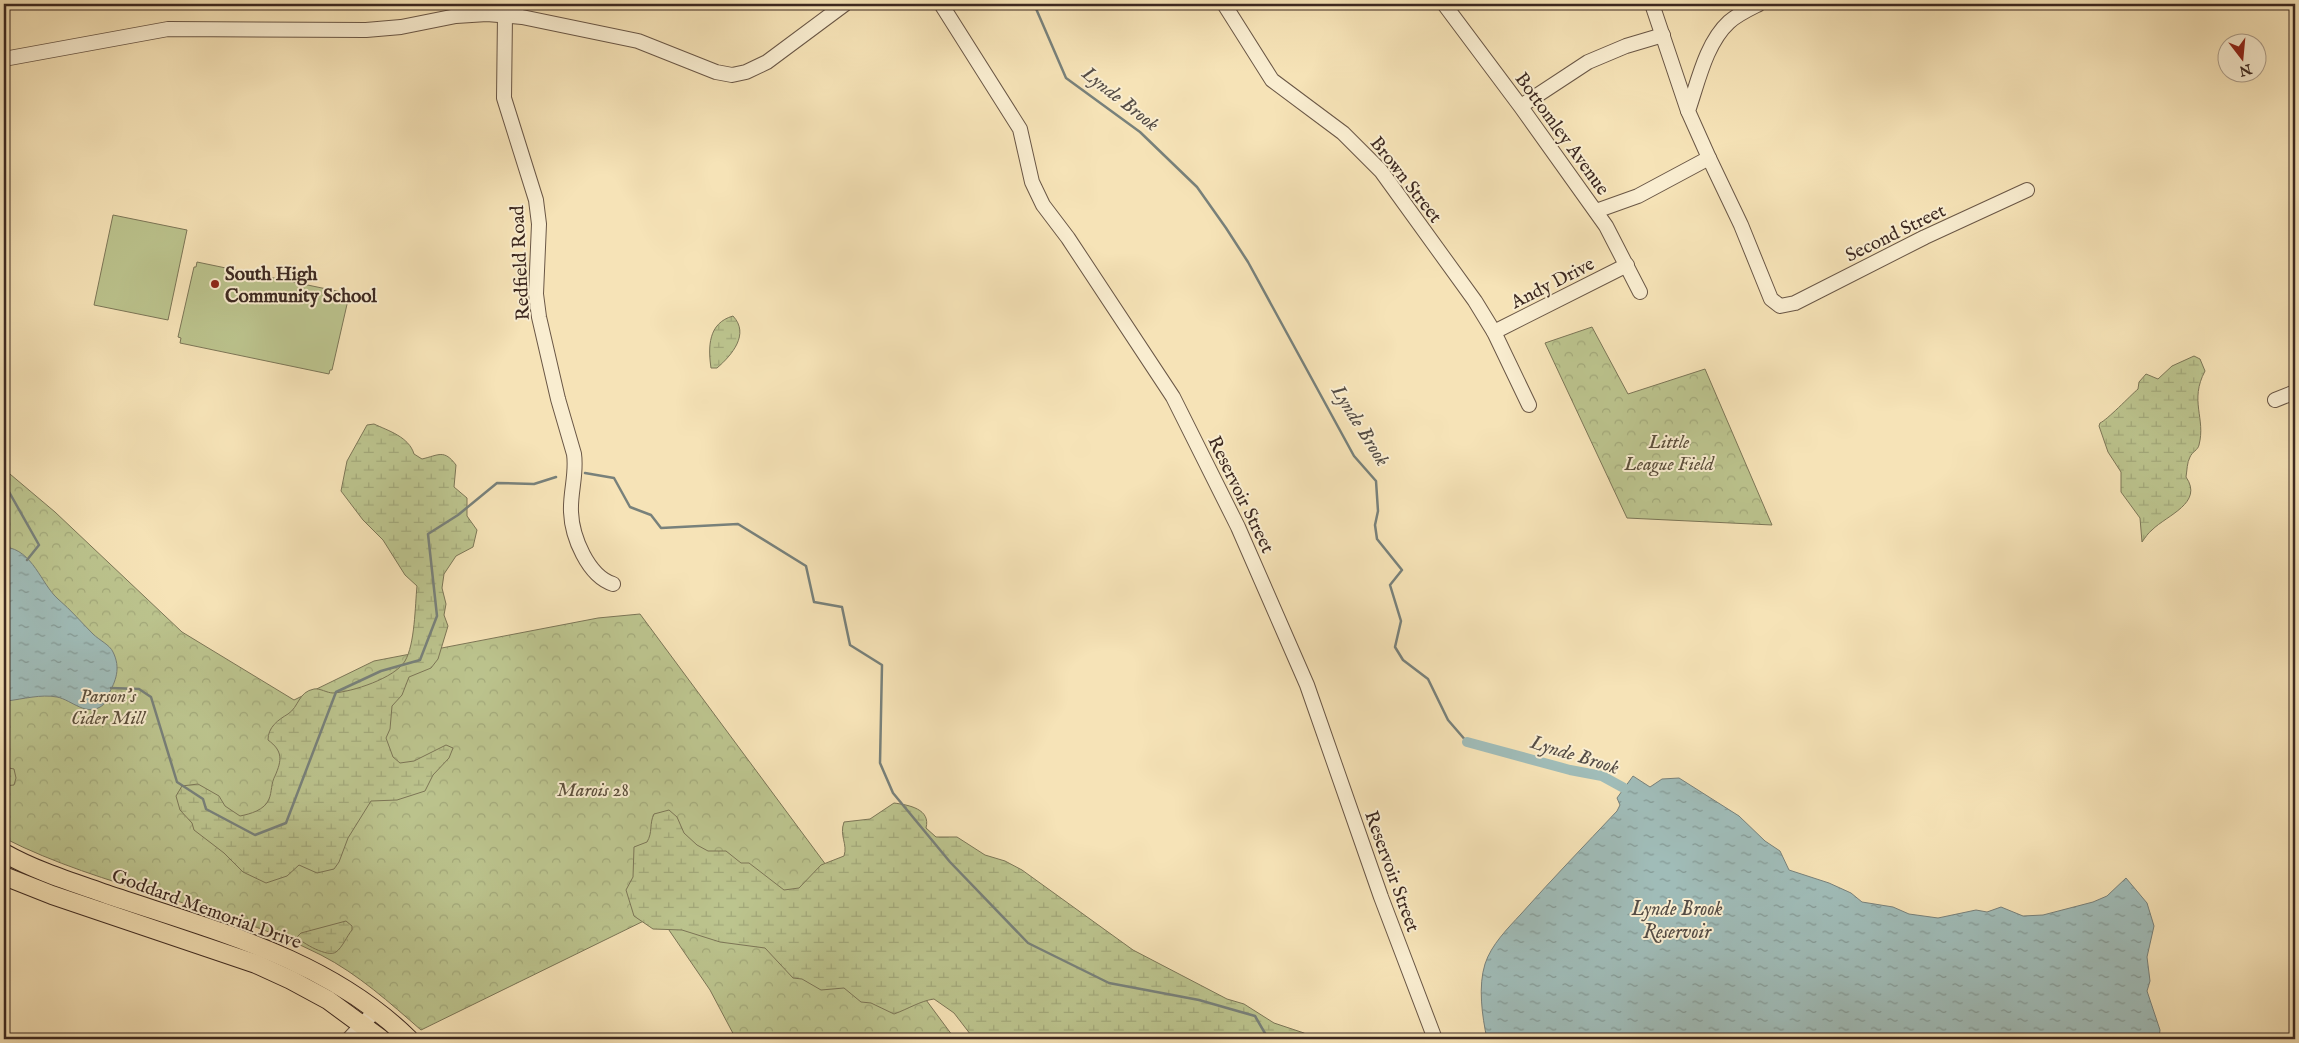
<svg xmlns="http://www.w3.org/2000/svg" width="2299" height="1043" font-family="'IM FELL English',serif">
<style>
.forest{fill:url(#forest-crowns);stroke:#7c7657}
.wetland{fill:url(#wetland-marsh);stroke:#7c7657}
.pitch{fill:#bcc48e;stroke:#7c7657}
.water{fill:url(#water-ripples);stroke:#78817b}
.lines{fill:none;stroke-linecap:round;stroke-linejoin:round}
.stream{stroke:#78817b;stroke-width:2.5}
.canal{stroke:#a0bcb8;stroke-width:10}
.minor-casing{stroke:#6a5746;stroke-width:16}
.major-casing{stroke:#3c2820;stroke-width:20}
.minor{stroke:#f9edd0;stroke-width:14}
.major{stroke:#f6e3b7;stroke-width:18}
.poi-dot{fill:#8f2418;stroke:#f9edd0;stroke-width:2}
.labels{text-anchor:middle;stroke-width:4;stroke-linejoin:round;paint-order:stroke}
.street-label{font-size:19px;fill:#3c2820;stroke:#f9edd0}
.poi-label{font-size:19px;font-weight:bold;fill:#3c2820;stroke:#f9edd0;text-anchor:start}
.park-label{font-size:19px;font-style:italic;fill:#5c4f3c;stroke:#f9edd0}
.water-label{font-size:20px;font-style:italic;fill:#554d46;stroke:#f9edd0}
</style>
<defs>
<pattern id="forest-crowns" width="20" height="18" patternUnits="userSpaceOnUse" patternTransform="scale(1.25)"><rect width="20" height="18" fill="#bcc48e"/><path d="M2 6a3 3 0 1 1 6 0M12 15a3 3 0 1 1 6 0" fill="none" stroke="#a2a87a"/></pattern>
<pattern id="wetland-marsh" width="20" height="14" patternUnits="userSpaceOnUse" patternTransform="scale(1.25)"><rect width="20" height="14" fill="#bcc48e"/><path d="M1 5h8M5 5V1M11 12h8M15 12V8" fill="none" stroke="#a2a87a"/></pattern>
<pattern id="water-ripples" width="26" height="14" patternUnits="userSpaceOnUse" patternTransform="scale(1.25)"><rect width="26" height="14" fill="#a0bcb8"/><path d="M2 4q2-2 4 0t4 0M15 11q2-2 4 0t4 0" fill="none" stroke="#849995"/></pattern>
</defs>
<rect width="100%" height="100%" fill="#f6e3b7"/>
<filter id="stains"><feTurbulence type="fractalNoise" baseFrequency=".004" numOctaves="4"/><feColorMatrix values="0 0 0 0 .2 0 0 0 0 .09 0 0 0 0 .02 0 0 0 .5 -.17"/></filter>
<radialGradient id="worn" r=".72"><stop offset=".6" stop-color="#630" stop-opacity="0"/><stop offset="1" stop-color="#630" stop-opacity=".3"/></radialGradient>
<!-- forest -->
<g class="forest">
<path d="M1592,327L1628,394L1705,369L1772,525L1627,518L1545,343Z"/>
<path d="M4,469L55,512L182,632L294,700L374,661L598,618L640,614L955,1039H736L710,990L658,914L421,1030C390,1003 358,974 321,955C220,904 104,889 4,838Z"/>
</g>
<!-- wetland -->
<g class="wetland">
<path d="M733,316C750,334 732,355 717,368H711C708,347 708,323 733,316Z"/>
<path d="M2194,356L2200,359L2205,371C2189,401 2206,418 2199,445C2198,450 2192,452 2190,457C2187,462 2187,471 2186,477C2204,503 2167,515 2152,530C2148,533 2145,538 2142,542L2140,518L2121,492V472L2108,452L2099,426L2100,423C2107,420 2130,396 2138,389L2139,382L2146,374L2158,379L2172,366Z"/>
<path d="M374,424C389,431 409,437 414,454L422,459C439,455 444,449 456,465L454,487L467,498V516L477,530L473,547L456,556L444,574L442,588L446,604L444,615L448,626L438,659L431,668L409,677L402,695L392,706L390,729L386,738L393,757L400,763L414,761L446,745L453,748L449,758L433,775L425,791L397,800L371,801L348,838L339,862L334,869L317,873L299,865L287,876L266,883L243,872L224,853L194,830L192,823L180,810L176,796L182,786L198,784L219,796L225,806L240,816C250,814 265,810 269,799C272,792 271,783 275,776C282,760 283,751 268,740C268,727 278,720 288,714C299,707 298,692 314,689C320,688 327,693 333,693C352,692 395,678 405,661C415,644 415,606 417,586L405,575L383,540L363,520L341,491L347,461L367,425Z"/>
<path d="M4,767L14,769L16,778L14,785L4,786Z"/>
<path d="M894,803C909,805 931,809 926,828L936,837H957L985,855L1005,861L1022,870L1133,950L1227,999L1244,1004L1274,1023L1304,1033L1313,1039H974L954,1013L934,999C920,1001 908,1009 894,1014L871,1003L861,1002L844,988L821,990L802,979L793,978L765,948L720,942L682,930L653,929L634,916L626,890L633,877L634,847L647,842C653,832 649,824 654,814L669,810L677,817L684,833L697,845L708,851H726L741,863H749L784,890L799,888L821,865L844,856C848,844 839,836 844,822L870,819Z"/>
<path d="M346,921L352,926V930C347,936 342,948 336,952C328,958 302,943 297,937L301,933Z"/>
</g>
<!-- pitch -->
<g class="pitch">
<path d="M113,215L187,230L168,320L94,305Z"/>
<path d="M197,262L346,293L345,299L348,300L332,370H330L329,374L180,343L181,338L178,337L194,267H196Z"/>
</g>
<!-- water -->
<g class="water">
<path d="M5,547C33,550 41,584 58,599C71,610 81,622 93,634C99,640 110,645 113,652C121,668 116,681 108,695C107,698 105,703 103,705C87,718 72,700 57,697C41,694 23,699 7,701L4,698Z"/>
<path d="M1633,776L1650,787L1662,779L1679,778L1739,816L1765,841L1780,851L1789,870L1829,883L1851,893L1862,902L1893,907L1909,914L1938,918L1976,910L1987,912L2001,907L2023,916L2043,915L2093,902L2107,896L2126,878L2147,903L2154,926L2147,957L2150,981L2147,991L2160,1030L2159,1039H1487C1482,1016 1478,986 1485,964C1491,945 1508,928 1521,914C1552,879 1585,845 1617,811L1620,805L1617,798Z"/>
</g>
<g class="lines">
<!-- stream -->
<g class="stream">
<path d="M1034,4L1066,78L1140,132L1197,187L1226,228L1248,262L1354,456L1376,481L1378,511L1375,525L1377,539L1402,570L1390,585L1401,621L1395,647L1403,660L1428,679L1448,720L1467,742"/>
<path d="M585,473L614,478L630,507L651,515L661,528L738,524L806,566L814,602L842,607L850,645L882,665L880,763L893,793L950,862L1028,943L1109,983L1199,1000L1255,1016L1266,1035L1281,1039"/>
<path d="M4,483L39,545L27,560"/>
<path d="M111,688L139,689L151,697L177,782L203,799L206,809L255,835L286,823L336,692L381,671L420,660L437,616L428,534L458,515L497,483L534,484L556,477"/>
</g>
<!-- canal -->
<path class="canal" d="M1467,742L1570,770L1602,776L1624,788"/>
<defs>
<g id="minor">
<path d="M511,4L505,15L504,98L536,200L539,224L536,294L539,317L558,399L574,454C577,474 570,492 571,512C572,537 588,576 613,584"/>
<path d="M941,4L1020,129L1032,182L1043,205L1068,238L1173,397L1238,527L1307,685L1381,897L1435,1039"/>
<path d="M1224,4L1272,80L1343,133L1381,171L1475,301L1494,332L1529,405"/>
<path d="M1444,4L1521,107L1606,226L1640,292"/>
<path d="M1652,4L1688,111"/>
<path d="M4,59L168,29L366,30L401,27L456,16L487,14L522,17L638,41L716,72L732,75L746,72L767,62L845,4"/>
<path d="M1521,106L1588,62L1626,46L1663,35"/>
<path d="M1709,158L1741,225L1771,299L1780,306L1795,303L1925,237L2027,190"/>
<path d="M1596,211L1638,196L1709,158L1688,111C1698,82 1706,43 1729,22C1738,14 1749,9 1759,4"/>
<path d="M1494,332L1627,265"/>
<path d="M2275,400L2295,392"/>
<path d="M349,1039L375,1011"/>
</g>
<g id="major">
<path d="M4,853C36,871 72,882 106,894C212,930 327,958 409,1039"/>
<path d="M4,876L52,895L256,964L291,980L328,1000L381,1039"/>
</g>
</defs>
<!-- minor casing -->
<use href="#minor" class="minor-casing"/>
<!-- major casing -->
<use href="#major" class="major-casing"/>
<!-- minor -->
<use href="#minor" class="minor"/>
<!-- major -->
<use href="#major" class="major"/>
</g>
<!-- markers -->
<circle class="poi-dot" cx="215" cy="284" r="5"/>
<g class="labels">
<!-- street labels -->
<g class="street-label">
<text transform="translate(1563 133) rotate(54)" y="7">Bottomley Avenue</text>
<text transform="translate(1407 179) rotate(52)" y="7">Brown Street</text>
<text transform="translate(1895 232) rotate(-26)" y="7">Second Street</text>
<text transform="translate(519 263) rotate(-93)" y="7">Redfield Road</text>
<text transform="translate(1552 282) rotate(-27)" y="7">Andy Drive</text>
<text transform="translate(1242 494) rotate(64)" y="7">Reservoir Street</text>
<text transform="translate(1393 871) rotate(70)" y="7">Reservoir Street</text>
<text transform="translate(207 908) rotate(20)" y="7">Goddard Memorial Drive</text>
</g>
<!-- poi labels -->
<g class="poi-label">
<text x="225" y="280">South High<tspan x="225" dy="22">Community School</tspan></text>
</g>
<!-- park labels -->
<g class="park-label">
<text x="1669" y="448">Little<tspan x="1669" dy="22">League Field</tspan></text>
<text x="108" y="702">Parson's<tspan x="108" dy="22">Cider Mill</tspan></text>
<text x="593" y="796">Marois 28</text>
</g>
<!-- water labels -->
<g class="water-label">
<text transform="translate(1121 98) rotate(38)" y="7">Lynde Brook</text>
<text transform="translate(1361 425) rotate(58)" y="7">Lynde Brook</text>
<text transform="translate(1575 754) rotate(17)" y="7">Lynde Brook</text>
<text x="1677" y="915">Lynde Brook<tspan x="1677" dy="23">Reservoir</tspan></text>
</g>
</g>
<!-- margin -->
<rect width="2299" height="1043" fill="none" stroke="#f6e3b7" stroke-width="20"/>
<rect x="5" y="5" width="2289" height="1033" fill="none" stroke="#3c2820" stroke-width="2.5"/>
<rect x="10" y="10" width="2279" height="1023" fill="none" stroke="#3c2820"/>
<!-- north arrow -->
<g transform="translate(2242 58) rotate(164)"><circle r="24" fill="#f9edd0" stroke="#ad9e8a"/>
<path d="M0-4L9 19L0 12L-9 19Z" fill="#8f2418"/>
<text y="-8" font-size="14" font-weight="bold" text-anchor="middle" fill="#3c2820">N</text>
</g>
<rect width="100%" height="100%" filter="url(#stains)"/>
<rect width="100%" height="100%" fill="url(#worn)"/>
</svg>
